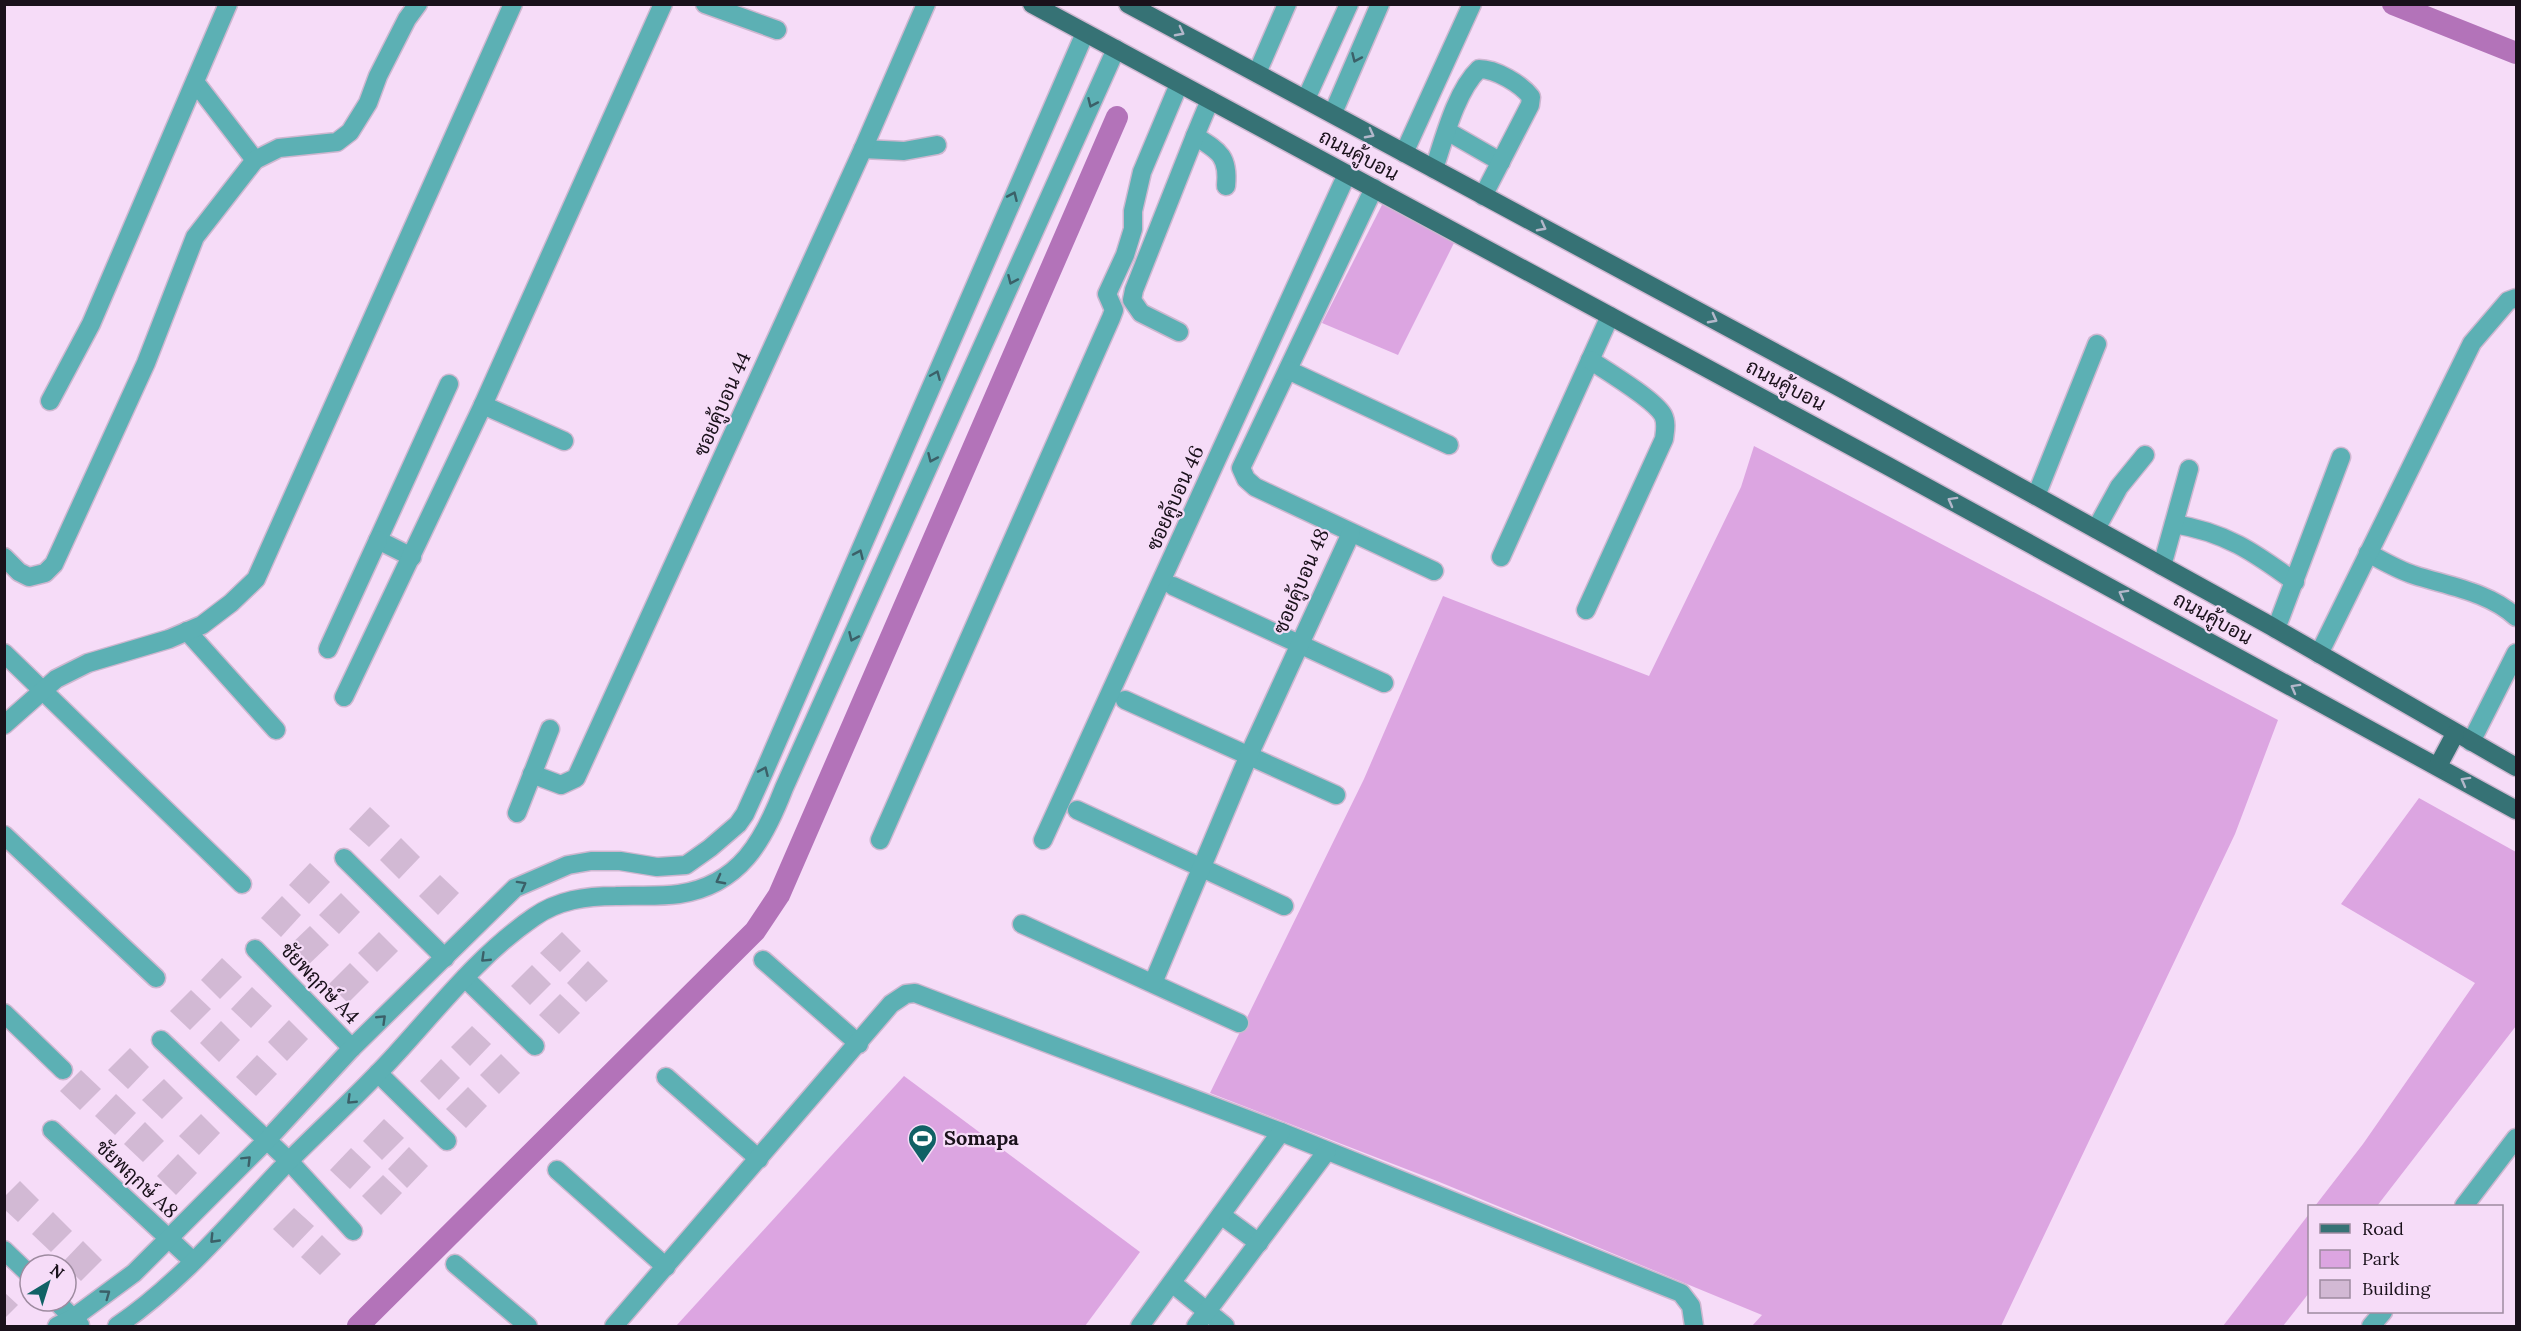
<svg xmlns="http://www.w3.org/2000/svg" width="2521" height="1331" font-family="Lora,Sarabun,serif">
<style>
.green{fill:#dca5e1}
.lines{fill:none;stroke-linecap:round;stroke-linejoin:round}
.canal{stroke:#b373b9;stroke-width:22}
.building{fill:#d2b9d4}
.minor-casing{stroke:#ceb7d0;stroke-width:21}
.major-casing{stroke:#ceb7d0;stroke-width:21}
.minor{stroke:#5cb0b4;stroke-width:18}
.major{stroke:#367275;stroke-width:18}
.oneway{stroke:#b3b7ca}
.oneway2{stroke:#3b6068}
.labels{text-anchor:middle;stroke-width:4.5;stroke-linejoin:round;paint-order:stroke}
.street-label{font-size:20px;fill:#1a111b;stroke:#f6dcf8}
.poi-label{font-size:20px;font-weight:bold;fill:#1a111b;stroke:#f6dcf8;text-anchor:start}
</style>
<rect width="100%" height="100%" fill="#f6dcf8"/>
<!-- green -->
<g class="green">
<path d="M1384,201L1455,241L1398,355L1322,323Z"/>
<path d="M1754,446L2278,720L2235,834L2001,1326H1752L1762,1315L1437,1181L1210,1093L1364,779L1443,596L1649,676L1741,487Z"/>
<path d="M2419,798L2516,852V1026L2377,1206H2315L2363,1144L2475,983L2341,904Z"/>
<path d="M904,1076L1140,1252L1085,1326H676Z"/>
<path d="M2309,1214V1293L2283,1326H2223Z"/>
</g>
<g class="lines">
<!-- canal -->
<g class="canal">
<path d="M2393,4L2516,53"/>
<path d="M358,1326L755,931L779,895L1117,117"/>
</g>
</g>
<!-- building -->
<g class="building">
<path d="M370,807L390,826L369,847L349,829Z"/>
<path d="M401,838L420,857L399,879L380,860Z"/>
<path d="M310,863L330,882L309,904L289,885Z"/>
<path d="M440,875L459,893L438,915L419,896Z"/>
<path d="M341,893L360,912L339,934L319,915Z"/>
<path d="M282,896L301,915L281,937L261,918Z"/>
<path d="M310,926L329,945L307,966L288,947Z"/>
<path d="M379,932L398,951L377,972L358,953Z"/>
<path d="M562,932L581,951L560,972L540,953Z"/>
<path d="M222,958L242,977L220,999L201,980Z"/>
<path d="M588,961L608,981L586,1002L567,983Z"/>
<path d="M350,963L369,982L348,1003L329,984Z"/>
<path d="M532,965L551,984L530,1005L511,986Z"/>
<path d="M252,987L272,1006L251,1028L231,1009Z"/>
<path d="M191,990L211,1009L190,1030L170,1011Z"/>
<path d="M560,994L580,1013L559,1034L539,1015Z"/>
<path d="M289,1020L308,1039L287,1061L268,1042Z"/>
<path d="M221,1021L240,1040L219,1062L200,1043Z"/>
<path d="M472,1026L491,1044L470,1066L451,1047Z"/>
<path d="M130,1048L149,1067L128,1089L108,1070Z"/>
<path d="M501,1054L520,1073L499,1094L480,1075Z"/>
<path d="M257,1055L277,1074L256,1096L236,1077Z"/>
<path d="M441,1059L460,1078L439,1100L420,1081Z"/>
<path d="M81,1070L101,1089L80,1110L60,1091Z"/>
<path d="M164,1079L183,1098L162,1119L142,1100Z"/>
<path d="M468,1087L487,1106L466,1128L446,1109Z"/>
<path d="M116,1094L136,1113L115,1135L95,1116Z"/>
<path d="M201,1114L220,1133L199,1155L179,1136Z"/>
<path d="M384,1119L404,1138L382,1160L363,1141Z"/>
<path d="M145,1122L164,1141L143,1162L124,1144Z"/>
<path d="M409,1147L428,1166L407,1188L388,1169Z"/>
<path d="M351,1148L371,1167L350,1189L330,1170Z"/>
<path d="M178,1154L197,1173L176,1195L157,1176Z"/>
<path d="M383,1175L402,1193L381,1215L362,1196Z"/>
<path d="M20,1181L39,1200L18,1222L4,1209V1197Z"/>
<path d="M294,1208L314,1226L293,1248L273,1229Z"/>
<path d="M53,1212L72,1231L51,1252L32,1234Z"/>
<path d="M322,1235L341,1254L320,1275L301,1257Z"/>
<path d="M83,1241L102,1260L81,1281L62,1263Z"/>
<path d="M4,1292L18,1305L4,1319Z"/>
</g>
<g class="lines">
<defs>
<g id="minor">
<path d="M705,4L777,30"/>
<path d="M1257,73L1287,4"/>
<path d="M195,82L255,160"/>
<path d="M1306,99L1349,4"/>
<path d="M1210,100L1195,136C1219,151 1229,156 1226,186"/>
<path d="M1333,113L1380,4"/>
<path d="M1447,131L1501,162"/>
<path d="M863,149L904,151L937,145"/>
<path d="M1404,153L1472,4"/>
<path d="M1434,169C1444,139 1456,91 1479,69C1496,69 1521,84 1531,97L1530,105L1483,196"/>
<path d="M1374,188L1241,468L1246,479L1255,487L1434,571"/>
<path d="M1179,332L1141,313L1132,300L1134,290L1195,136"/>
<path d="M1288,370L1449,445"/>
<path d="M50,401L91,324L228,4"/>
<path d="M483,405L564,441"/>
<path d="M2036,496L2097,344"/>
<path d="M2174,524C2225,532 2254,552 2295,582"/>
<path d="M2096,529L2119,487L2145,455"/>
<path d="M2368,553C2383,561 2398,570 2414,575C2448,586 2489,592 2516,617"/>
<path d="M4,557L19,572L29,577L45,573L54,564L146,363L195,237L255,160L279,148L337,142L350,132L368,103L378,76L407,19L418,4"/>
<path d="M412,557L378,540L449,384"/>
<path d="M1501,557L1610,316"/>
<path d="M2162,566L2189,469"/>
<path d="M1173,586L1384,683"/>
<path d="M1586,610L1664,439C1665,431 1667,423 1663,415C1655,400 1607,371 1590,360"/>
<path d="M2276,629L2341,457"/>
<path d="M187,631L276,730"/>
<path d="M328,649L378,540"/>
<path d="M4,653L242,884"/>
<path d="M2319,654L2472,343L2508,301L2516,298"/>
<path d="M344,697L483,405L663,4"/>
<path d="M1125,700L1336,795"/>
<path d="M4,725L56,679L88,663L169,639L202,625L231,603L256,579L513,4"/>
<path d="M2471,742L2516,653"/>
<path d="M532,774L561,785L576,778L863,149L926,4"/>
<path d="M1077,810L1284,906"/>
<path d="M517,813L550,729"/>
<path d="M4,835L156,978"/>
<path d="M880,840L1111,318L1114,310L1107,294L1125,255L1133,229V211L1142,172L1179,84"/>
<path d="M1043,840L1347,174"/>
<path d="M344,858L445,958"/>
<path d="M1022,924L1239,1023"/>
<path d="M255,949L352,1048"/>
<path d="M763,960L859,1044"/>
<path d="M465,978L535,1046"/>
<path d="M1153,983L1249,755L1351,533"/>
<path d="M4,1013L63,1070"/>
<path d="M161,1040L289,1161L353,1231"/>
<path d="M378,1073L447,1141"/>
<path d="M666,1077L759,1159"/>
<path d="M52,1130L193,1261"/>
<path d="M557,1170L666,1267"/>
<path d="M2464,1206L2516,1138"/>
<path d="M1221,1215L1259,1243"/>
<path d="M4,1250L30,1275"/>
<path d="M455,1264L528,1326"/>
<path d="M1172,1283L1225,1326"/>
<path d="M56,1301L80,1325"/>
<path d="M57,1326L73,1318L134,1273L267,1140L352,1048L515,888L568,865L591,861H620L657,867L686,865L710,848L738,824L745,814L764,772L1085,33"/>
<path d="M117,1326C179,1284 229,1224 280,1170C318,1131 359,1095 396,1054C439,1007 480,954 534,917C558,900 586,896 616,896C636,895 658,897 679,894C740,885 764,840 784,788L1116,49"/>
<path d="M614,1326L891,1004L906,994L915,993L1281,1132L1681,1293L1691,1306L1694,1326"/>
<path d="M1140,1326L1281,1132"/>
<path d="M1196,1326L1327,1151"/>
<path d="M2371,1326L2383,1312"/>
</g>
<g id="major">
<path d="M1032,4L1886,465L2516,810"/>
<path d="M1128,4L1837,386L2271,626L2516,767"/>
<path d="M2438,766L2455,734"/>
</g>
</defs>
<!-- minor casing -->
<use href="#minor" class="minor-casing"/>
<!-- major casing -->
<use href="#major" class="major-casing"/>
<!-- minor -->
<use href="#minor" class="minor"/>
<!-- major -->
<use href="#major" class="major"/>
</g>
<!-- one-way arrows -->
<defs><path id="oneway-chevron" d="M-2-3.5L2.5 0L-2 3.5" fill="none" stroke-width="1.6" stroke-linecap="round" stroke-linejoin="round" transform="scale(1.5)"/></defs>
<g class="oneway">
<use href="#oneway-chevron" transform="translate(1180 32) rotate(28)"/>
<use href="#oneway-chevron" transform="translate(1370 134) rotate(28)"/>
<use href="#oneway-chevron" transform="translate(1542 227) rotate(28)"/>
<use href="#oneway-chevron" transform="translate(1713 319) rotate(28)"/>
<use href="#oneway-chevron" transform="translate(1952 501) rotate(-151)"/>
<use href="#oneway-chevron" transform="translate(2123 594) rotate(-151)"/>
<use href="#oneway-chevron" transform="translate(2295 688) rotate(-151)"/>
<use href="#oneway-chevron" transform="translate(2465 781) rotate(-151)"/>
</g>
<g class="oneway2">
<use href="#oneway-chevron" transform="translate(1356 58) rotate(114)"/>
<use href="#oneway-chevron" transform="translate(1092 103) rotate(114)"/>
<use href="#oneway-chevron" transform="translate(1013 196) rotate(-66)"/>
<use href="#oneway-chevron" transform="translate(1012 280) rotate(114)"/>
<use href="#oneway-chevron" transform="translate(936 375) rotate(-67)"/>
<use href="#oneway-chevron" transform="translate(932 458) rotate(114)"/>
<use href="#oneway-chevron" transform="translate(859 554) rotate(-66)"/>
<use href="#oneway-chevron" transform="translate(853 637) rotate(114)"/>
<use href="#oneway-chevron" transform="translate(764 771) rotate(-66)"/>
<use href="#oneway-chevron" transform="translate(720 880) rotate(152)"/>
<use href="#oneway-chevron" transform="translate(522 885) rotate(-29)"/>
<use href="#oneway-chevron" transform="translate(485 958) rotate(136)"/>
<use href="#oneway-chevron" transform="translate(382 1019) rotate(-44)"/>
<use href="#oneway-chevron" transform="translate(351 1100) rotate(136)"/>
<use href="#oneway-chevron" transform="translate(247 1160) rotate(-45)"/>
<use href="#oneway-chevron" transform="translate(214 1239) rotate(134)"/>
<use href="#oneway-chevron" transform="translate(106 1294) rotate(-36)"/>
</g>
<!-- icons -->
<defs>
<symbol id="stadium-pin" viewBox="-11 -11 22 30"><path d="M0 17L-7.5 6A9.5 9.5 0 1 1 7.5 6Z" fill="#106165" stroke="#f6dcf8"/><path d="M0-5a6.5 5 0 1 0 0 10a6.5 5 0 1 0 0-10ZM-3.5-1.8h7v3.6h-7Z" fill="#fff"/></symbol>
</defs>
<g fill-rule="evenodd">
<use href="#stadium-pin" x="906" y="1122" width="33" height="45"/>
</g>
<g class="labels">
<!-- street labels -->
<g class="street-label">
<text transform="translate(1359 155) rotate(28)" y="7">ถนนคู้บอน</text>
<text transform="translate(1786 385) rotate(28)" y="7">ถนนคู้บอน</text>
<text transform="translate(722 404) rotate(-66)" y="7">ซอยคู้บอน 44</text>
<text transform="translate(1175 498) rotate(-66)" y="7">ซอยคู้บอน 46</text>
<text transform="translate(1301 581) rotate(-67)" y="7">ซอยคู้บอน 48</text>
<text transform="translate(2213 618) rotate(29)" y="7">ถนนคู้บอน</text>
<text transform="translate(320 983) rotate(46)" y="7">ชัยพฤกษ์ A4</text>
<text transform="translate(137 1179) rotate(43)" y="7">ชัยพฤกษ์ A8</text>
</g>
<!-- poi labels -->
<g class="poi-label">
<text x="944" y="1145">Somapa</text>
</g>
</g>
<!-- border -->
<rect width="2521" height="1331" fill="none" stroke="#1a111b" stroke-width="12"/>
<!-- legend -->
<rect x="2308" y="1205" width="195" height="108" fill="#f6dcf8" stroke="#9e8ba0" stroke-width="1.5"/>
<rect x="2320" y="1224" width="30" height="9" fill="#367275" stroke="#9e8ba0" stroke-width="1.5"/>
<text x="2362" y="1235" font-size="18" fill="#1a111b">Road</text>
<rect x="2320" y="1250" width="30" height="18" fill="#dca5e1" stroke="#9e8ba0" stroke-width="1.5"/>
<text x="2362" y="1265" font-size="18" fill="#1a111b">Park</text>
<rect x="2320" y="1280" width="30" height="18" fill="#d2b9d4" stroke="#9e8ba0" stroke-width="1.5"/>
<text x="2362" y="1295" font-size="18" fill="#1a111b">Building</text>
<!-- north arrow -->
<g transform="translate(48 1283) rotate(38)"><circle r="28" fill="#f6dcf8" stroke="#9e8ba0" stroke-width="1.5"/>
<path d="M0-4.5L10 22L0 15L-10 22Z" fill="#106165"/>
<text y="-9" font-size="16" font-weight="bold" text-anchor="middle" fill="#1a111b">N</text>
</g>
</svg>
